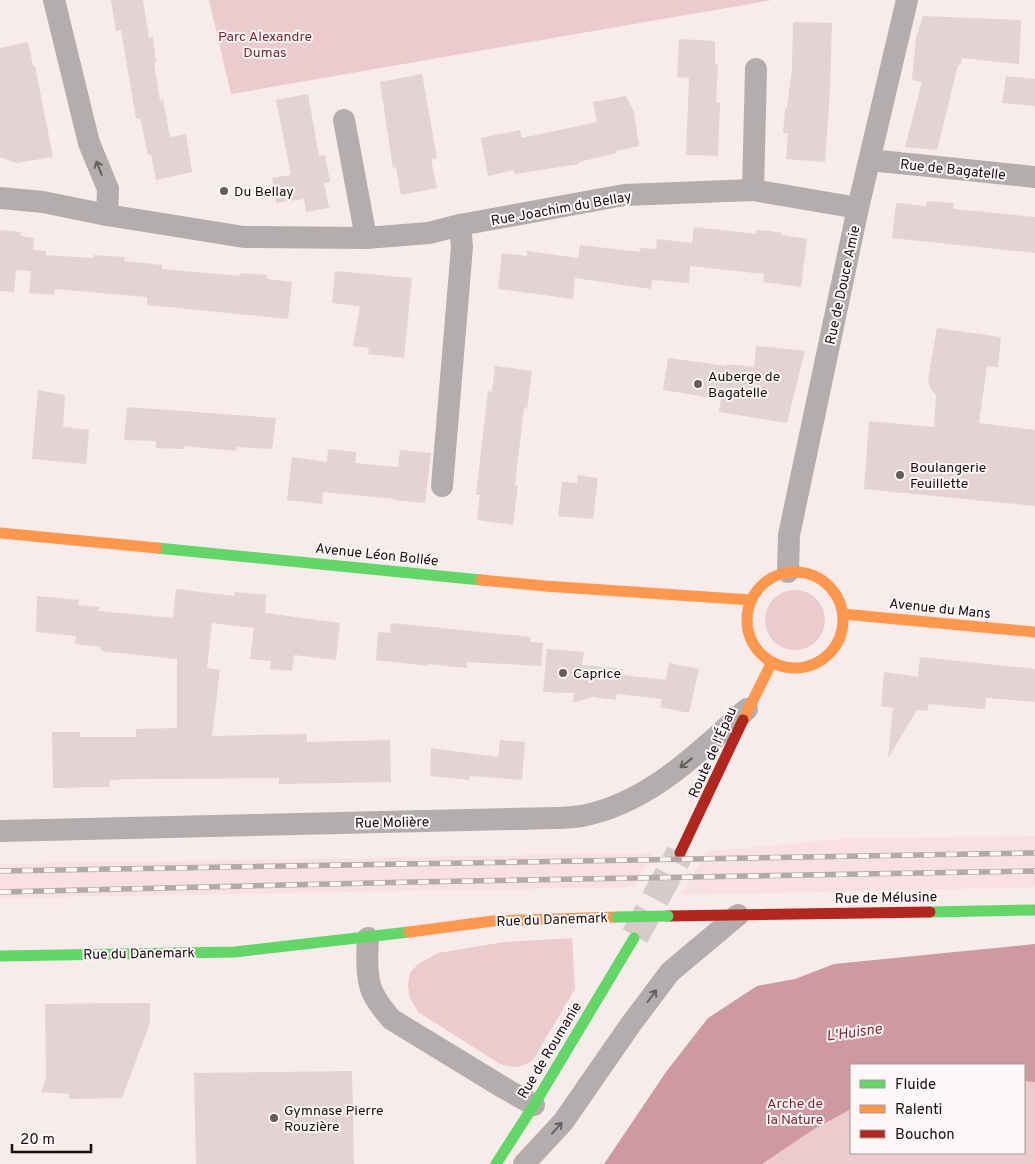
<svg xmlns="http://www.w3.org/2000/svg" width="1035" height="1164" font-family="Overpass,sans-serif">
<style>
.built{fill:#f9e0e2}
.green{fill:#ebcbcd;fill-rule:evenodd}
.water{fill:#ce999f}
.building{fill:#e5d2d3}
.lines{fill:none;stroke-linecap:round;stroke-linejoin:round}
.secondary-tunnel{stroke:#d6caca;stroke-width:28;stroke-dasharray:28 14;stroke-linecap:butt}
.street{stroke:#b4adad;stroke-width:22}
.fast{stroke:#63d668;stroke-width:11}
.slow{stroke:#ff974d;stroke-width:11}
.jam{stroke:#b3261e;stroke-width:11}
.rail-casing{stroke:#b1aaaa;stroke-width:5.5}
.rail{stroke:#fef7f7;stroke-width:4;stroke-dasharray:11;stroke-linecap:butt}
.fast-bridge{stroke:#63d668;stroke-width:11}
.oneway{stroke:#675e5e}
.poi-dot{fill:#675b5c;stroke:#fef7f7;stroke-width:2}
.labels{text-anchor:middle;stroke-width:4;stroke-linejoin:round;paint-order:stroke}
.park-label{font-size:14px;fill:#7b2536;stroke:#fef7f7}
.street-label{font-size:14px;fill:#1a0e0f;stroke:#fef7f7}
.poi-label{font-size:14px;fill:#1a0e0f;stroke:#fef7f7;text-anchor:start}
.water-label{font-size:15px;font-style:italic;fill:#80293a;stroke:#fef7f7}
</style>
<rect width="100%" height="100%" fill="#f7ebeb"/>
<!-- built -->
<g class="built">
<path d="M1035,836V887L681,895L706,853L712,851L851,838Z"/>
<path d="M653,853L634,887L0,898V864Z"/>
</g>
<!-- green -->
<g class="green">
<path d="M209,0H772L231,94Z"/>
<circle cx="795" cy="620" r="30"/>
<path d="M572,938L575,989L533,1060C520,1068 515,1068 500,1064L418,1012L410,998L408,986L410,973L418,964L438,953L504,942Z"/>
<path d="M1035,1006V1164H660L728,1087ZM851,1065H1024V1153H851Z"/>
</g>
<!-- water -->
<path class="water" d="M1035,944V1082L1024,1081V1065H851V1109L814,1129L762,1164H604L666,1072L708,1018L757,986L795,979L834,964Z"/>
<!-- building -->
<g class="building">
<path d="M111,0H143L149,37H153L156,62L154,63L160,101L163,100L170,137L186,134L192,172L156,180L151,154L148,155L140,118L136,119L121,30L116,31Z"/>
<path d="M923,16L1021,20L1019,64L962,58L961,65H958L937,150L905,147L922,82L912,80L916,38Z"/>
<path d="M793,22L832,23L830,90L825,162L786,159L788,133H783L785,109L787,108L792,68Z"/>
<path d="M679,39L715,41V64H718L716,102L720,103L718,156L686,155L689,78L677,77Z"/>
<path d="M28,42L33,66H35L53,157L16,163L0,157V48Z"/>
<path d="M422,74L437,158L431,159L437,188L401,195L396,167L393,168L380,82Z"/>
<path d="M1006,76L1035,79V106L1002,103Z"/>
<path d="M308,94L319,156L325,155L330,182L324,183L329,208L306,212L304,199L276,203L272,178L291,175L276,100Z"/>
<path d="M626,96L634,112L639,146L616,151L617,153L579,162V164L514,174V170L488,176L481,138L520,130L522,138L597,122L593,102Z"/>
<path d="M927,201L954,203L953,209L1035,217V253L892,238L896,203L926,206Z"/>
<path d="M694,227L756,234V230L769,231L782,233V235L807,239L801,287L763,282L764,274L690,266L689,283L652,280L651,289L575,278L573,299L498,289L502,253L527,256V251L578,258L580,245L640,252V248L656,249L657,239L692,243Z"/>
<path d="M0,230L21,232L20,236L34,238L33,250L46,251V255L93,258L94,255L125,257L124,261L162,265V269L240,276L241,273L267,275V279L292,282L288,319L147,305V297L55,289L54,295L29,293L31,271L16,270L14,292L0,291Z"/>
<path d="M335,271L412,278L404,358L368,354L369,348L353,346L360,306L332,303Z"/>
<path d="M937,328L1001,337L998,367L987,366L979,423L1035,430V506L864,489L869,421L934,427L936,395L930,388L928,379Z"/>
<path d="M756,346L805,351L787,423L719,412L721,399L663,390L668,358L727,366V364L754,367Z"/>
<path d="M495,366L532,371L527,409L524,408L515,485H518L513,525L477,520L480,495H476L488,391L492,392Z"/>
<path d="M38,390L65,395L63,427L89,430L86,464L32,459Z"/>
<path d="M127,407L276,418L272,449L237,447L236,451L184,446V449L156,448V441L124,440Z"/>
<path d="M328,449L356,452L355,463L398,467L400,450L431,453L425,503L395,500V499L323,492L322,504L287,500L292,457L327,462Z"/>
<path d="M578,475L598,478L593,519L558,516L562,482L577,483Z"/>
<path d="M176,589L234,596L235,592L266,595L265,613L340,623L336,660L294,655L292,671L270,669L271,661L250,659L254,628L212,623L207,668L220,670L212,736L307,734V742L390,740L391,782L279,784V778L137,779L110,780L109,787L53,788L52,732H80V737H136V729L177,728V659L101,651V647L75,644L76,636L36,632L37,596L79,600L78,605L99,607V611L173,618Z"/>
<path d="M391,623L531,637L530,642L543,643L541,666L467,662V668L428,664V666L376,660L378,632L390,633Z"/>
<path d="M547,649L584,652L582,665L623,669V675L666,680L669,663L699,669L689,713L660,707L662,699L617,694L616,700L592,697L573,703L574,693L543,692Z"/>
<path d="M920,657L1035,669V702L986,698L985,709L928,704V711L917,710L888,758L893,708L881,706L884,672L918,677Z"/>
<path d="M500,740L525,742L522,780L470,776L469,780L430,776L431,748L498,757Z"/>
<path d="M150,1003V1023L122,1098L69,1099V1094L41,1092L46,1079L45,1004Z"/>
<path d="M352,1071L354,1164H196L194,1073Z"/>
</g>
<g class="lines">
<!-- secondary-tunnel -->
<path class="secondary-tunnel" d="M635,936L680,853"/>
<!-- street -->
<g class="street">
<path d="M54,0L89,143L108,189L107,215"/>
<path d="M344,120L366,238"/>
<path d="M870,160L1035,177"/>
<path d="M753,190L756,69"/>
<path d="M0,198L43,202L107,215L244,237L366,238L429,233L460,225L624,195L753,190L858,208"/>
<path d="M442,486L462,247L460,225"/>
<path d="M788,572L789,535L858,208L907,0"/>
<path d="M0,831L556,818C564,818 574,817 582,816C649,803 699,752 747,709"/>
<path d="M368,938C367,953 366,971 370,985C373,998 383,1009 391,1019L504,1088L534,1105"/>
<path d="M524,1164L563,1122L631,1024L670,972L738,915"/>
</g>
<!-- fast -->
<g class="fast">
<path d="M157,548L481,580"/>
<path d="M930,912L1035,910"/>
<path d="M0,956L235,952L409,932"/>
<path d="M496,1164L534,1105L634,938"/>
</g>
<!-- slow -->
<g class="slow">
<path d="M0,533L157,548"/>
<circle cx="795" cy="620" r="48"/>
<path d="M481,580L545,586L751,600"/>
<path d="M843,614L1035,632"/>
<path d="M743,720L772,662"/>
<path d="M409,932L493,921L617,917"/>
</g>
<!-- jam -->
<g class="jam">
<path d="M680,853L743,720"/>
<path d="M668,916L930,912"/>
</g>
<defs>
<g id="rail">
<path d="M0,871L1035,853"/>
<path d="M0,892L414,882L1035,871"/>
</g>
</defs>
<!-- rail casing -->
<use href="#rail" class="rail-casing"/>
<!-- rail -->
<use href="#rail" class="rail"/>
<!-- fast-bridge -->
<path class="fast-bridge" d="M617,917L668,916"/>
</g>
<!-- one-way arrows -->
<defs><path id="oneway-shaft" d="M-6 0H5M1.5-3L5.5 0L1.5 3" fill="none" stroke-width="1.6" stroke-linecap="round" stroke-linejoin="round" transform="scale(1.25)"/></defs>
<g class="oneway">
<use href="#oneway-shaft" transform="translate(99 168) rotate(-112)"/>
<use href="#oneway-shaft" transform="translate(686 763) rotate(142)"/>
<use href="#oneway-shaft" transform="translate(652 996) rotate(-53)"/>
<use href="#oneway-shaft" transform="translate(557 1128) rotate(-48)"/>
</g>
<!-- markers -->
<g class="poi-dot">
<circle cx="224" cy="191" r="5"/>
<circle cx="698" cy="384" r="5"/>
<circle cx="900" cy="475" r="5"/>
<circle cx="563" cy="673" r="5"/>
<circle cx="274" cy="1118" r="5"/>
</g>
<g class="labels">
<!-- park labels -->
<g class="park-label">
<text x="265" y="41">Parc Alexandre<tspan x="265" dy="16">Dumas</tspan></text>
<text x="795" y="1108">Arche de<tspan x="795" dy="16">la Nature</tspan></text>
</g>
<!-- street labels -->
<g class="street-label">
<text transform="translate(953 169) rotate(6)" y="5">Rue de Bagatelle</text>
<text transform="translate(561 208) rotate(-10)" y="5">Rue Joachim du Bellay</text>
<text transform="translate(842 285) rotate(-78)" y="5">Rue de Douce Amie</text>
<text transform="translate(377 554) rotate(6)" y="5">Avenue Léon Bollée</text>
<text transform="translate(940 608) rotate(6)" y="5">Avenue du Mans</text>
<text transform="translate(712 752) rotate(-66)" y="5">Route de l'Épau</text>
<text transform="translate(392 822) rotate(-1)" y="5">Rue Molière</text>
<text transform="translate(886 897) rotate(-1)" y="5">Rue de Mélusine</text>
<text transform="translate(552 919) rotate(-2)" y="5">Rue du Danemark</text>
<text transform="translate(139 953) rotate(-1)" y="5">Rue du Danemark</text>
<text transform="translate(549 1050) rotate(-59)" y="5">Rue de Roumanie</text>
</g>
<!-- poi labels -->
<g class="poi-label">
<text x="234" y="196">Du Bellay</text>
<text x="708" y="381">Auberge de<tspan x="708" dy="16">Bagatelle</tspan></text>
<text x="910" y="472">Boulangerie<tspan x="910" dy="16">Feuillette</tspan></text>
<text x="573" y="678">Caprice</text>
<text x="284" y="1115">Gymnase Pierre<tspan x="284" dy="16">Rouzière</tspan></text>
</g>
<!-- water labels -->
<g class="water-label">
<text transform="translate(854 1032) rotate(-8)" y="5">L'Huisne</text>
</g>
</g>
<!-- legend -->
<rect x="850" y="1064" width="175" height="90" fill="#fef7f7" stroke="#a39a9a"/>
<rect x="860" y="1080" width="25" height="8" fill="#63d668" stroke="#a39a9a"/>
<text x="895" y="1089" font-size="15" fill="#1a0e0f">Fluide</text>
<rect x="860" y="1105" width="25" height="8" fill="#ff974d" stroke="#a39a9a"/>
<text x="895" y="1114" font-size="15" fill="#1a0e0f">Ralenti</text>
<rect x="860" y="1130" width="25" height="8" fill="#b3261e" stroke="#a39a9a"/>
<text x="895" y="1139" font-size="15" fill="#1a0e0f">Bouchon</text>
<!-- scale -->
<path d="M12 1144v8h79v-8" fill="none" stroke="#1a0e0f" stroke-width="2.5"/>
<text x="20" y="1144" font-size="15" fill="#1a0e0f" stroke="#fef7f7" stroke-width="4" paint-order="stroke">20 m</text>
</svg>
